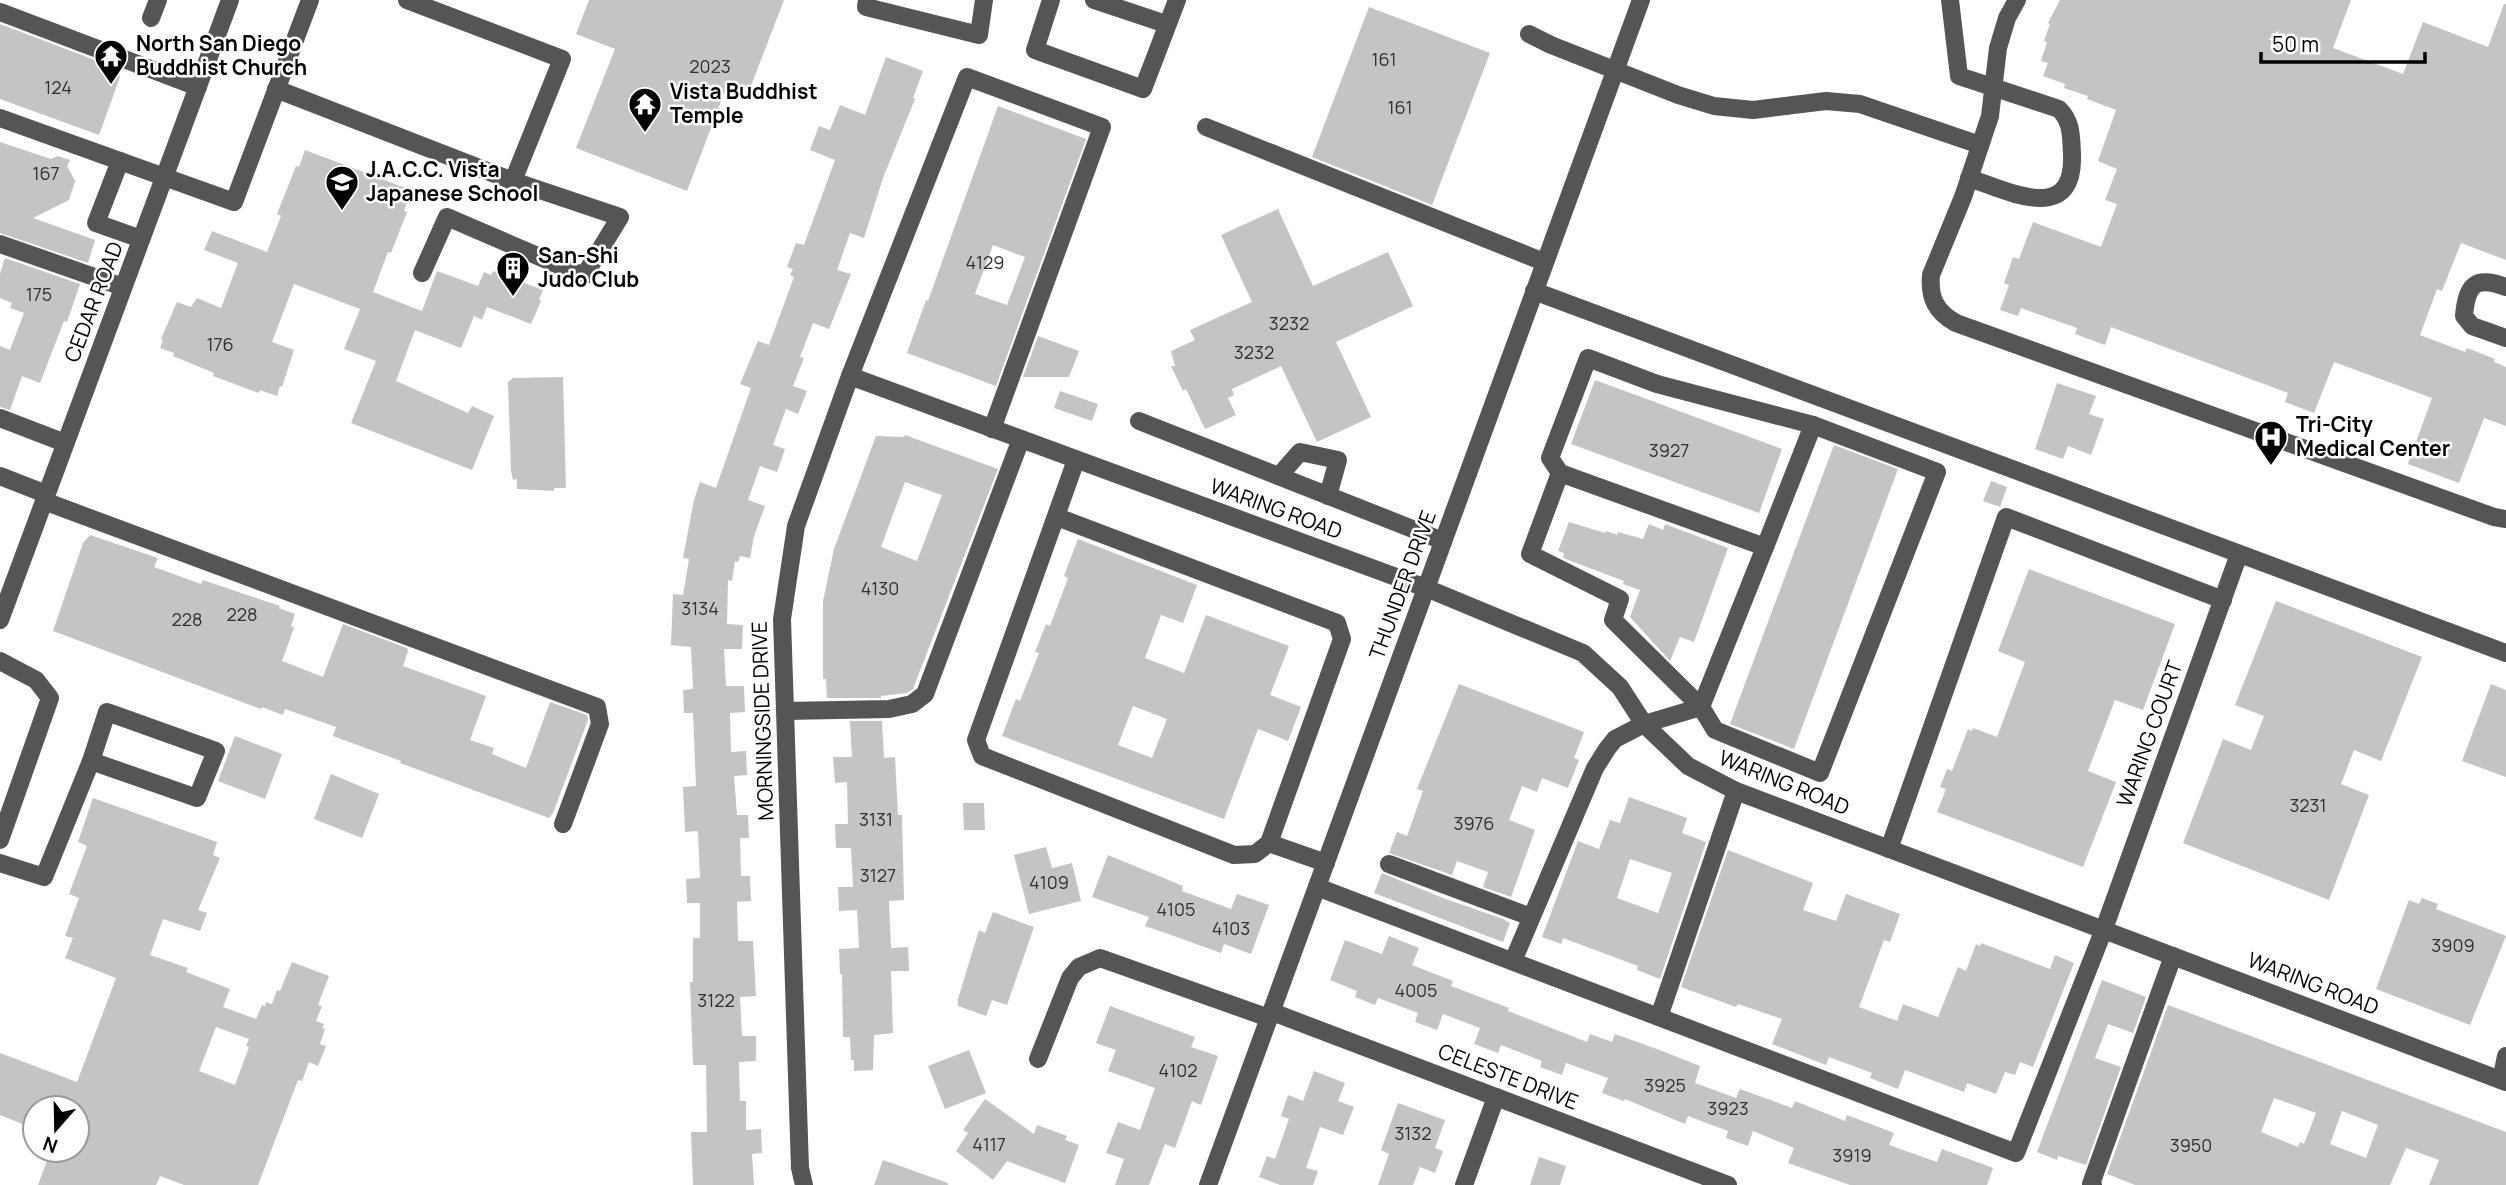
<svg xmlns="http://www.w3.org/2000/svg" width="2506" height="1185" font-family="Manrope,sans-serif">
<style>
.building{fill:#c4c4c4;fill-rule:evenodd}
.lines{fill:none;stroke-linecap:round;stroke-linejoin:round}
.minor{stroke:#555;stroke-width:18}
.labels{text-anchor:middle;stroke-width:5;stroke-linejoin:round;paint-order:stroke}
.number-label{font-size:18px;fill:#313131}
.poi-label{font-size:21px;font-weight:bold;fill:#000;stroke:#fff;text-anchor:start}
.street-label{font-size:21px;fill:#000;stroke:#fff}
</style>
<rect width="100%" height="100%" fill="#fff"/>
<!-- building -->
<g class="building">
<path d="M589,0H784L746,99L725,91L687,191L576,148L615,49L576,34Z"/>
<path d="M2060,0H2351L2333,48L2403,74L2423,22L2488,47L2504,4H2506V260L2461,243L2442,291L2437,289L2420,335L2465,352L2467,348L2495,359L2494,362L2506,367V426L2484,418L2459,483L2408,464L2432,398L2334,362L2314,413L2285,402L2288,393L2111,327L2105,345L2075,334L2077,328L2021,308L2018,316L2000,310L2009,285L2004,283L2013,257L2019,259L2033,222L2101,247L2117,204L2105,200L2117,169L2098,161L2116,110L2087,99L2088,96L2064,88L2065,84L2043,76L2048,63L2041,61L2047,42L2044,41L2050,24L2048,23Z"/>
<path d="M1369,7L1490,53L1432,205L1312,157Z"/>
<path d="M0,24L116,68L120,77L99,135L0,99Z"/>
<path d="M886,57L923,71L913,98L915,99L883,178L864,238L850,233L837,270L851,274L829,329L813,323L800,357L804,358L793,386L807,391L798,414L786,409L773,445L785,449L777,472L760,466L748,500L765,506L754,536L750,558L740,556L738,562L735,561L732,581L728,580L727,624L743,625L742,649H724L726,686H744L745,712L730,713L731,752L746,751L747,775L734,776L737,815H748L749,838H740L741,876H750L751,901L737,902L738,941H753L756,996L740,997L742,1036H756V1061L739,1062L740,1101H746V1130L761,1129L762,1153L752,1154L754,1185H693L691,1132H707L706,1065H693L690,982H693V938H700V903H687L686,879L700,878L698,833L697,831L685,832L683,787L696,786L693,713H684L683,690L693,689L691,647L671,645L673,594L683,595L689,559L683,558L694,500L700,482L716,488L751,388L740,384L758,341L769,345L794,277L790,275L793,269L787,267L796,243L804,245L835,160L810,150L819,126L830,130L840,105L865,115Z"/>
<path d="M998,106L1086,139L996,386L907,353L926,300L928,301ZM993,245L1025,257L1007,305L975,294Z"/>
<path d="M0,142L51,159L58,156L70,160L67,166L75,181L69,200L33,218L95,240L88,263L0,233Z"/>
<path d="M305,150L411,190L404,211L407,212L391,253L388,252L373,292L422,311L437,271L478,286L484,272L491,275L493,271L543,290L539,299L541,301L531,324L487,307L482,320L474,316L461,348L415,330L396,381L468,413L472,406L494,416L472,470L351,423L376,361L344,349L360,309L294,284L272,342L294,350L282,387L280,386L277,396L260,390L259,393L213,376L214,373L173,356L174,353L160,348L163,340L161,339L177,302L191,307L197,298L221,308L238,263L204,250L212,231L267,252L281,216L277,214L296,166L299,167Z"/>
<path d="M1278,209L1313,286L1388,252L1413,306L1336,342L1371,417L1317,442L1281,366L1232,389L1234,395L1228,398L1236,415L1205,429L1186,389L1183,391L1171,366H1175L1171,351L1195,340L1190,330L1252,302L1221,235Z"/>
<path d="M5,258L80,284L67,322L64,321L40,383L22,376L10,410L0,407V346L10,350L24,313L10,308L12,303L0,298V273Z"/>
<path d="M1038,336L1079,351L1069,377H1023Z"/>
<path d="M563,377L566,488H554V491L517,489V479L513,480L511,471L508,382L513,378Z"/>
<path d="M1595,380L1782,449L1759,513L1571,444Z"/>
<path d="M2057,383L2096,396L2089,414L2104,419L2091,455L2068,446L2063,459L2035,449Z"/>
<path d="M1060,391L1098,404L1092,421L1054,408Z"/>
<path d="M905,435L998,469L913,689L907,693L881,696V698H827L826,679H823V601L834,549L876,436L904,437ZM905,482L942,495L917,561L881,547Z"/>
<path d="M1834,445L1898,469L1794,749L1730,724Z"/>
<path d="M1991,481L2007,487L2000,507L1983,501Z"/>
<path d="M1569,522L1605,533L1606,531L1617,535L1618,532L1643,539L1649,524L1663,530L1665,524L1728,548L1694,642L1680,637L1670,661L1630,617L1640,590L1623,584L1624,581L1563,558L1564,553L1558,551Z"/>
<path d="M90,535L158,558L154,567L201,584L203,580L280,606L279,608L295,614L291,626L294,628L282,661L323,677L343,624L407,648L408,651L403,666L486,696L470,740L494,748L492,754L526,768L550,702L587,715L588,720L553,813L549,818L400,763L401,761L333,736L336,727L285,709L283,715L262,707L261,709L53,631L83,543Z"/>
<path d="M1078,539L1197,585L1183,623L1161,615L1145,658L1184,673L1206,615L1289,646L1270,695L1301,707L1288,741L1258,729L1224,819L1002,736L1016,699L1020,701L1039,653L1035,652L1046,624L1050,626L1068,578L1064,576ZM1133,706L1167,719L1152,758L1118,745Z"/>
<path d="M2029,569L2175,624L2143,710L2115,700L2088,771L2116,782L2083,867L1937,812L1946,789L1940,787L1947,769L1952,771L1968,729L1972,731L1973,728L1997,737L2025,662L1998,651Z"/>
<path d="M2276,601L2422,657L2381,761L2354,750L2341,784L2369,795L2329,900L2183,843L2223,739L2251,750L2264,716L2235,705Z"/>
<path d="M1459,684L1584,732L1574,758L1579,760L1568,788L1542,778L1537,792L1522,786L1509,820L1535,830L1511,897L1483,887L1488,872L1457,861L1452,875L1389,853L1397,832L1407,836L1423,791L1417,789Z"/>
<path d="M2491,684L2506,690V777L2462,761Z"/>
<path d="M850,721H882L884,758L895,757L898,815H902L904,900L889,901L891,948L908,947L909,971H891L893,1033L874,1035L873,1070L854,1071V1060H851L850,1037H843L842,974H840L839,949L859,948L857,910L839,911L838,887H853L851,848H836L835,824H848L847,782L835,783L833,757H852Z"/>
<path d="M235,736L282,754L265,799L218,781Z"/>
<path d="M331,774L379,794L362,838L314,819Z"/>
<path d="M1629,797L1687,818L1682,833L1706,842L1660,979L1637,970L1638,966L1563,938L1561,944L1542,937L1578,841L1599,849L1610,820L1620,823ZM1630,859L1672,873L1658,913L1617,898Z"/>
<path d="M93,798L217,842L213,855L220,858L198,910L207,913L200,931L163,919L150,955L188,968L186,972L230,989L223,1007L256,1019L262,1005L265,1006L266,1002L272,1004L277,990L280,991L292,962L329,976L318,1005L322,1006L316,1021L324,1024L322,1028L325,1029L320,1044L326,1046L318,1066L309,1062L302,1081L298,1080L258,1185H184L160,1176L156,1185H38L51,1150H77V1108H35V1129L0,1115V1053L77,1082L116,978L65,958L73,938L65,936L79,898L69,894L87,846L78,842ZM216,1027L249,1039L246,1046L249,1047L235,1085L199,1071Z"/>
<path d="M963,803H984L985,830H964Z"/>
<path d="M1046,847L1052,868L1072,863L1081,901L1029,914L1014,855Z"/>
<path d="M1728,850L1813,883L1803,910L1836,921L1846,894L1900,914L1890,942L1884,940L1859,1007L1897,1021L1903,1004L1938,1017L1958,967L1966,971L1976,944L1980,946L1981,943L2050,969L2055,955L2074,963L2033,1067L2020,1062L2015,1075L2005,1072L1996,1094L1967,1083L1964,1092L1905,1070L1898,1089L1870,1078L1872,1073L1829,1057L1826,1065L1772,1044L1782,1019L1738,1004L1736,1007L1681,987Z"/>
<path d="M1108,855L1183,886L1182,891L1231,909L1237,894L1269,905L1251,954L1224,944L1221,953L1171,935L1145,926L1149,917L1092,897Z"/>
<path d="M1382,873L1443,898L1503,919L1510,923L1503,942L1374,893Z"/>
<path d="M2422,898L2438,904L2436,909L2506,936L2470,1025L2376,989L2409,900L2419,904Z"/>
<path d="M993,912L1034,927L1007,1005L992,1000L986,1016L958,1006V999L979,930L985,933Z"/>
<path d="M1389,936L1419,948L1412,965L1453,981L1451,986L1509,1008L1508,1011L1587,1042L1590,1034L1612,1042L1615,1034L1657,1049L1700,1066L1695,1083L1736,1098L1740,1089L1792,1108L1795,1101L1845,1121L1847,1115L1894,1133L1889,1145L1937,1162L1942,1149L1993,1168L1987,1185H1850L1788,1163L1794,1148L1753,1131L1748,1146L1726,1138L1728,1131L1688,1116L1685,1124L1625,1099L1624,1101L1602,1093L1608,1078L1566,1063L1562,1075L1540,1067L1542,1061L1501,1045L1498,1053L1474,1044L1480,1028L1443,1014L1437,1030L1415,1022L1418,1013L1378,998L1375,1005L1355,997L1357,991L1330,980L1345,940L1382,954Z"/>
<path d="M2102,980L2146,997L2133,1033L2108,1024L2095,1058L2121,1067L2086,1165L2058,1156L2057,1160L2037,1152Z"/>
<path d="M2168,1005L2506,1132V1185H2429L2439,1160L2406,1148L2390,1185H2135L2107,1174ZM2274,1098L2316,1113L2304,1144L2300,1142L2298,1147L2261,1132ZM2342,1111L2378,1125L2366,1158L2330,1144Z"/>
<path d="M1110,1006L1195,1037L1191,1047L1218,1056L1201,1105L1192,1101L1175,1148L1165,1144L1149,1185H1115L1124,1159L1106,1153L1118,1122L1140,1130L1155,1088L1108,1071L1116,1050L1096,1043Z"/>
<path d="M969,1050L986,1093L945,1109L928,1066Z"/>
<path d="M1314,1071L1345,1083L1338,1101L1354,1107L1343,1135L1320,1127L1306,1168L1318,1171L1313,1185H1280L1259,1177L1267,1156L1275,1159L1289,1119L1281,1116L1288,1095L1303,1101Z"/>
<path d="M985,1099L1034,1134L1037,1125L1067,1136L1065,1140L1079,1145L1065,1183L1007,1161L993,1180L956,1151L968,1133L963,1130Z"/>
<path d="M1398,1103L1445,1120L1435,1148L1443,1151L1435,1173L1420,1167L1413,1185H1378L1389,1154L1381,1150Z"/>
<path d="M1539,1157L1566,1166L1560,1185H1530Z"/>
<path d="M883,1160L948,1183V1185H874Z"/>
</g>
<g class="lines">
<!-- minor -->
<g class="minor">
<path d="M407,0L562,59L513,181L620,217L584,276L447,217L422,273"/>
<path d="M867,0L866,7L979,35L984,0"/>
<path d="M1051,0L1035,50L1143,89L1177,0"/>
<path d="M1094,0L1166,24"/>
<path d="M1950,0L1959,76L2059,109C2072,122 2071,136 2072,154C2075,226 2008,191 1969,178"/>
<path d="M2017,0L2007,18L1998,48L1990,116L1963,197L1931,275C1929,298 1936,312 1956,323L2494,517L2506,519"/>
<path d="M0,12L198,87"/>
<path d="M151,18L158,0"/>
<path d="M1529,34L1551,45L1678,95L1714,106L1753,110L1826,101L1860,104L1980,145"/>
<path d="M276,89L513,181"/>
<path d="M0,118L234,202L310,0"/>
<path d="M1206,127L1544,262"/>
<path d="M120,161L96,223L141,239"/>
<path d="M0,244L123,287"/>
<path d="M2506,287C2476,276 2467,283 2464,316L2472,326L2506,338"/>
<path d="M1534,291L2506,653"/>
<path d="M850,376L1426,588L1583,653L1620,687L1644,724L1688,766L1736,791L2506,1082"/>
<path d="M0,418L65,443"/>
<path d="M1139,421L1443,541"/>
<path d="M1076,460L976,740L982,756L1234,855L1255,854L1269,843L1326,863"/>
<path d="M0,476L46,494"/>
<path d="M1279,476L1300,452L1338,460L1328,496"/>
<path d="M44,501L597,707L600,724L563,824"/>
<path d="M1057,517L1337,623L1342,639L1269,843"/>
<path d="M1765,547L1813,425"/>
<path d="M0,620L230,0"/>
<path d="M0,661L36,680L50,698L0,840"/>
<path d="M786,711L889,709L912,704L925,694L1021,439"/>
<path d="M1889,849L2006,517L2223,600"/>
<path d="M0,863L44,877L91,761L197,798L216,751L107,712L91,761"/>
<path d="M1389,864L1531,917"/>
<path d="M1317,887L2016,1153L2104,929L2239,554"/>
<path d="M1513,961L1595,768L1607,749L1615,739L1644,724L1701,707L1715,730L1820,773L1937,472L1813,425L1657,384L1588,358L1550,458L1560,473L1765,547L1701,707L1613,620L1620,599L1530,554L1560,473"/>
<path d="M1272,1012L1728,1185"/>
<path d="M1659,1017L1736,791"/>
<path d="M1038,1059L1070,978L1079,967L1100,958L1269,1018"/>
<path d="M2501,1080L2506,1056"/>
<path d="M804,1185L800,1168L782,619L796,526L850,376L967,77L1102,127L992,429"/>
<path d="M1208,1185L1641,0"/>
<path d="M1464,1185L1496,1097"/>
<path d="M2093,1185L2091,1184L2173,956"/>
</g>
</g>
<!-- icons -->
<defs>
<symbol id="temple-pin" viewBox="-11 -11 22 30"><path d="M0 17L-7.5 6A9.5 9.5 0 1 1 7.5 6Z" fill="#000" stroke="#fff"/><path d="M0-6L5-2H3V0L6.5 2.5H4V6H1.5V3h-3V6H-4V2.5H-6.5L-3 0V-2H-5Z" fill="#fff"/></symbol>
<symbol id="school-pin" viewBox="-11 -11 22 30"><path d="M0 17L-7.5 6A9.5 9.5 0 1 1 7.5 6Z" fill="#000" stroke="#fff"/><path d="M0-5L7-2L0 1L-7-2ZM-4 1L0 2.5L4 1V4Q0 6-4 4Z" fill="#fff"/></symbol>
<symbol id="building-pin" viewBox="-11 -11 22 30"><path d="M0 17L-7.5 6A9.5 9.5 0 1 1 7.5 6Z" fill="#000" stroke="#fff"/><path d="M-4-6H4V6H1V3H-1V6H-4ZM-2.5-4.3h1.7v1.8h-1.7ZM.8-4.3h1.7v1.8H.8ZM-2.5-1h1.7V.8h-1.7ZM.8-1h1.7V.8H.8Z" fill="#fff"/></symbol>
<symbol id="hospital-pin" viewBox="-11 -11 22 30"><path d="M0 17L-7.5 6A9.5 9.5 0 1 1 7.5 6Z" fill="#000" stroke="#fff"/><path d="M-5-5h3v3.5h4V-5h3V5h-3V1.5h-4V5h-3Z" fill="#fff"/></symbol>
</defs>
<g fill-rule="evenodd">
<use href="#temple-pin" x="92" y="37" width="38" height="52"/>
<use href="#temple-pin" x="626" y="85" width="38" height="52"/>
<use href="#school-pin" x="323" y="163" width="38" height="52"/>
<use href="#building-pin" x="494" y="249" width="38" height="52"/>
<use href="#hospital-pin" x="2252" y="418" width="38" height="52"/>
</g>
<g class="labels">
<!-- number labels -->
<g class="number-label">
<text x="1384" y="66">161</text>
<text x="710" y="73">2023</text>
<text x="58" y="94">124</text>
<text x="1400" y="114">161</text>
<text x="46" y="180">167</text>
<text x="985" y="269">4129</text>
<text x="39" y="301">175</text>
<text x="1289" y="330">3232</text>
<text x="220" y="351">176</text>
<text x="1254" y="359">3232</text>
<text x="1669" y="457">3927</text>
<text x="880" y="595">4130</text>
<text x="700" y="615">3134</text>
<text x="242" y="621">228</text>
<text x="187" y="626">228</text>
<text x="2308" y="812">3231</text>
<text x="876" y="826">3131</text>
<text x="1474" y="830">3976</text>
<text x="878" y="882">3127</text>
<text x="1049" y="889">4109</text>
<text x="1176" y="916">4105</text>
<text x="1231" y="935">4103</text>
<text x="2453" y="952">3909</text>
<text x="1416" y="997">4005</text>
<text x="716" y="1007">3122</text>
<text x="1178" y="1077">4102</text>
<text x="1665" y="1092">3925</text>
<text x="1728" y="1115">3923</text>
<text x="1413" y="1140">3132</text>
<text x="989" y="1151">4117</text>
<text x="2191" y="1152">3950</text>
<text x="1852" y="1162">3919</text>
</g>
<!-- poi labels -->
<g class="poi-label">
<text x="136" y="51">North San Diego<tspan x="136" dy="24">Buddhist Church</tspan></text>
<text x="670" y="99">Vista Buddhist<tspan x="670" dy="24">Temple</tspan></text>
<text x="366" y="177">J.A.C.C. Vista<tspan x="366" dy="24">Japanese School</tspan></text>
<text x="538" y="263">San-Shi<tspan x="538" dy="24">Judo Club</tspan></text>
<text x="2296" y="432">Tri-City<tspan x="2296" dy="24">Medical Center</tspan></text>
</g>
<!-- street labels -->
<g class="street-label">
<text transform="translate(94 302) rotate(-69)" y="7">CEDAR ROAD</text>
<text transform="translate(1276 509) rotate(20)" y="7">WARING ROAD</text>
<text transform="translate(1403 585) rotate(-70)" y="7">THUNDER DRIVE</text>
<text transform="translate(763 721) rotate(-92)" y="7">MORNINGSIDE DRIVE</text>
<text transform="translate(2150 734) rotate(-70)" y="7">WARING COURT</text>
<text transform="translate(1784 783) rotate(22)" y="7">WARING ROAD</text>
<text transform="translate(2313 984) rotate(21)" y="7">WARING ROAD</text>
<text transform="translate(1508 1077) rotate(21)" y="7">CELESTE DRIVE</text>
</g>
</g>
<!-- north arrow -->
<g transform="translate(56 1129) rotate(200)"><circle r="33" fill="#ffffff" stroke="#999999" stroke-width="2"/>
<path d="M0-5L12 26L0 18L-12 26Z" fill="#000000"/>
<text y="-10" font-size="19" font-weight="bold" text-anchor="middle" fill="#000000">N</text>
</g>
<!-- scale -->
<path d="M2261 52v10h164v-10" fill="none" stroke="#000000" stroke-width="3.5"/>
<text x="2272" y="52" font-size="21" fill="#000000" stroke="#ffffff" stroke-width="5" paint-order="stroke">50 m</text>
</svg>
